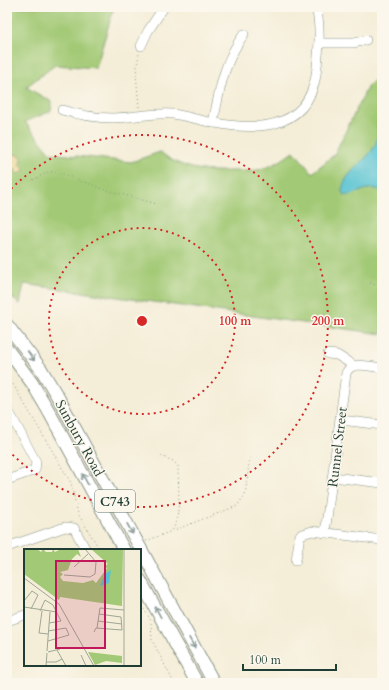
<svg xmlns="http://www.w3.org/2000/svg" width="389" height="690" font-family="Cardo,serif">
<style>
.green{fill:#a2c975;stroke:#608354}
.sand{fill:#eeda9e;stroke:#868c69}
.water{fill:#58c3d2;stroke:#3c8083}
.lines{fill:none;stroke-linecap:round;stroke-linejoin:round}
.minor-casing{stroke:#8a9586;stroke-width:10}
.major-casing{stroke:#8a9586;stroke-width:14}
.path{stroke:#8a9586;stroke-width:1;stroke-dasharray:1 3;stroke-linecap:butt}
.minor{stroke:#fff;stroke-width:9}
.major{stroke:#fff;stroke-width:12}
.oneway{stroke:#8f9e9a}
.ring{fill:none;stroke:#d62828;stroke-width:2;stroke-dasharray:2 4}
.labels{text-anchor:middle;stroke-width:3;stroke-linejoin:round;paint-order:stroke}
.shield{fill:#fbf7ec;stroke:#61756b;stroke-width:1}
.shield-label{font-size:13px;font-weight:bold;fill:#1f3d34}
.street-label{font-size:14px;fill:#1f3d34;stroke:#fbf7ec}
.inset-road{fill:none;stroke:#9fa796;stroke-width:1}
.view{fill:#c2185b;fill-opacity:0.15;stroke:#c2185b;stroke-width:2}
.inset-edge{fill:none;stroke:#1f3d34;stroke-width:2}
.centre{fill:#d62828;stroke:#fbf7ec;stroke-width:2}
.ring-label{font-size:12px;text-anchor:middle;font-weight:bold;fill:#d62828;stroke:#fbf7ec;stroke-width:3;stroke-linejoin:round;paint-order:stroke}
</style>
<rect width="100%" height="100%" fill="#fbf7ec"/>
<filter id="ink" filterUnits="userSpaceOnUse"><feTurbulence type="fractalNoise" baseFrequency=".025" numOctaves="2"/><feDisplacementMap in="SourceGraphic" scale="8" xChannelSelector="R" yChannelSelector="G"/><feConvolveMatrix kernelMatrix="1 2 1 2 8 2 1 2 1" color-interpolation-filters="sRGB"/></filter>
<filter id="wash" filterUnits="userSpaceOnUse"><feTurbulence type="fractalNoise" baseFrequency=".012" numOctaves="4" result="noise"/><feDisplacementMap in="SourceGraphic" scale="16" xChannelSelector="R" yChannelSelector="G"/><feGaussianBlur stdDeviation="0.9" result="paint"/><feColorMatrix in="noise" values="0 0 0 0 0 0 0 0 0 0 0 0 0 0 0 0 0 1.4 0 .05"/><feComposite in="paint" operator="in"/></filter>
<g filter="url(#wash)">
<rect width="100%" height="100%" fill="#f4edd7"/>
<!-- green -->
<path class="green" d="M7,7H114L96,68L55,65L26,87L52,102L51,111L25,122L50,153L131,162L160,152C182,169 203,172 230,171C240,171 251,172 261,169C273,166 284,159 294,151L312,173L334,155L368,86L382,74V334L24,284L20,304L7,294Z"/>
<!-- sand -->
<path class="sand" d="M10,152L15,155H20L21,158L20,164L24,169L23,172L17,174L15,171L17,169H13L11,165L12,159L7,162V154Z"/>
<!-- water -->
<path class="water" d="M382,109V191C365,183 356,198 344,195L342,192C342,174 366,162 374,147C382,136 373,120 382,109Z"/>
</g>
<g filter="url(#ink)">
<g class="lines">
<defs>
<g id="minor">
<path d="M319,43H354L366,40"/>
<path d="M141,46L148,31L164,7"/>
<path d="M62,110C79,115 95,118 113,118C133,118 153,112 173,114C187,116 201,121 215,123C264,132 312,127 317,67C319,47 321,27 316,7"/>
<path d="M213,123C220,89 223,63 244,34"/>
<path d="M328,354L337,355L353,365"/>
<path d="M7,408L36,462L35,470L7,480"/>
<path d="M341,420L382,425"/>
<path d="M333,477L382,483"/>
<path d="M325,533L346,373C352,360 370,367 382,368"/>
<path d="M7,547L65,527L74,528L86,550"/>
<path d="M296,560L300,535L312,531L382,540"/>
<path d="M7,621L25,615"/>
</g>
<g id="major">
<path d="M7,325L41,369L59,399L214,683"/>
<path d="M7,349L32,383L48,410L124,550"/>
<path d="M140,580L197,683"/>
</g>
</defs>
<!-- minor casing -->
<use href="#minor" class="minor-casing"/>
<!-- major casing -->
<use href="#major" class="major-casing"/>
<!-- path -->
<g class="path">
<path d="M139,107L136,73L139,53"/>
<path d="M33,180L48,172H57L106,190L157,204"/>
<path d="M370,283L382,287"/>
<path d="M7,374L71,483L78,514L100,550"/>
<path d="M161,456L173,461L178,466C178,486 182,514 172,531"/>
<path d="M146,541L237,506L245,495L250,456"/>
<path d="M140,602L151,621L152,640L174,683"/>
</g>
<!-- minor -->
<use href="#minor" class="minor"/>
<!-- major -->
<use href="#major" class="major"/>
</g>
<!-- one-way arrows -->
<defs><path id="oneway-shaft" d="M-6 0H5M1.5-3L5.5 0L1.5 3" fill="none" stroke-width="1.6" stroke-linecap="round" stroke-linejoin="round"/></defs>
<g class="oneway">
<use href="#oneway-shaft" transform="translate(31 356) rotate(54)"/>
<use href="#oneway-shaft" transform="translate(85 479) rotate(-118)"/>
<use href="#oneway-shaft" transform="translate(130 529) rotate(61)"/>
<use href="#oneway-shaft" transform="translate(158 612) rotate(-118)"/>
<use href="#oneway-shaft" transform="translate(192 643) rotate(61)"/>
</g>
</g>
<!-- distance rings -->
<g class="ring">
<circle cx="142" cy="321" r="93"/>
<path d="M7 193A186 186 0 1 1 7 449"/>
</g>
<g class="labels">
<!-- shield labels -->
<rect class="shield" x="95" y="490" width="40" height="22" rx="3"/>
<g class="shield-label">
<text x="115" y="506">C743</text>
</g>
<!-- street labels -->
<g class="street-label">
<text transform="translate(80 438) rotate(61)" y="5">Sunbury Road</text>
<text transform="translate(337 447) rotate(-83)" y="5">Runnel Street</text>
</g>
</g>
<!-- overview -->
<g transform="translate(24 549)">
<rect width="117" height="117" fill="#f4edd7"/>
<path d="M0,0H13L17,3L19,0L22,3H28L29,0L31,3L37,0H54L57,8L53,5L48,10L44,21L36,23L39,25L36,28L39,32L59,34L69,31L72,34L83,19L80,17L84,15L67,0H99L98,57L36,48L35,51L0,25ZM64,103L98,107V114L82,112L71,116Z" fill="#a2c975"/>
<path d="M87,21L85,34L76,37L81,25Z" fill="#58c3d2"/>
<path class="inset-road" d="M50,18L64,5M40,26L66,28L71,25L72,13L61,0M0,29L35,55L70,117M0,52L8,42L14,46L7,60M0,58L33,63M16,62L21,51L29,56L37,72L25,74M18,62L15,84L24,85M74,72L98,75M73,79L76,59L100,61M70,83L72,79L98,81L97,68L75,65M24,92L45,86L42,79L24,82M33,101L42,117M23,102L26,63M24,103L36,100M57,106L62,117M22,113H32L38,110M22,117L23,104M100,117V0"/>
<path class="view" d="M32,12H81V99H32Z"/>
<rect width="117" height="117" class="inset-edge"/>
</g>
<circle cx="142" cy="321" r="6" class="centre"/>
<g class="ring-label">
<text x="235" y="325">100 m</text>
<text x="328" y="325">200 m</text>
</g>
<!-- margin -->
<rect width="389" height="690" fill="none" stroke="#fbf7ec" stroke-width="24"/>
<!-- scale -->
<path d="M243 664v6h93v-6" fill="none" stroke="#1f3d34" stroke-width="2"/>
<text x="249" y="664" font-size="12" fill="#1f3d34" stroke="#fbf7ec" stroke-width="3" paint-order="stroke">100 m</text>
</svg>
